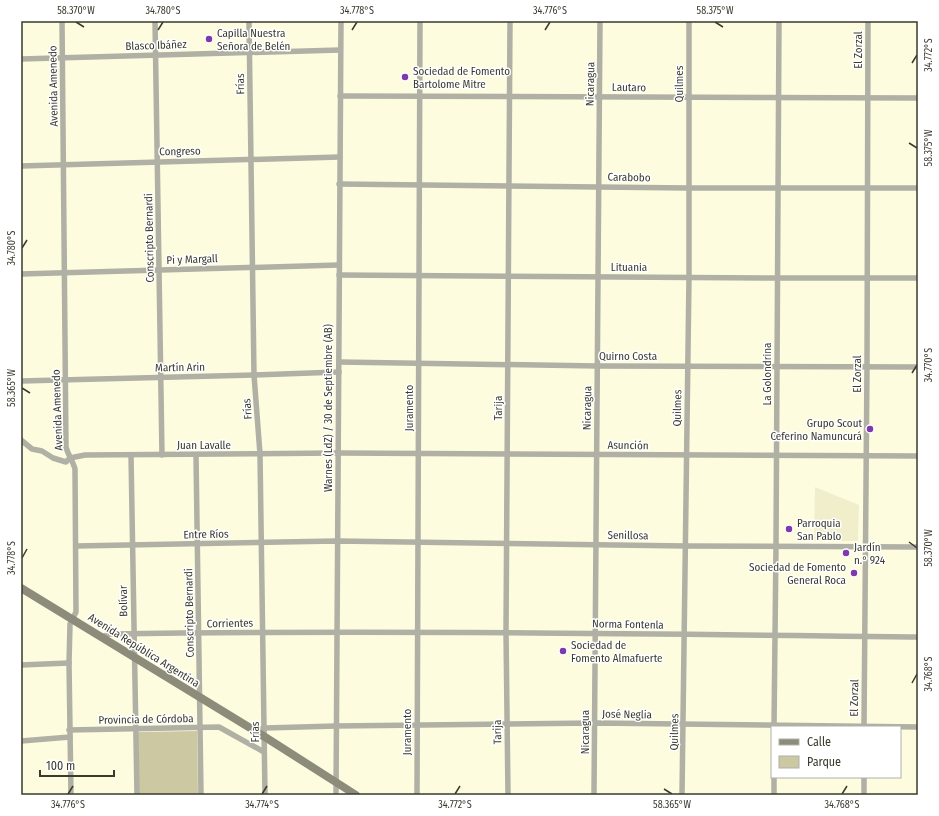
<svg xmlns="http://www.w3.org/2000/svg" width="939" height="816" font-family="'Fira Sans Condensed',sans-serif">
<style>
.built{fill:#f1efcb}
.green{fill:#cbc8a2}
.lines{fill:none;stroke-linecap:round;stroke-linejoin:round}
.minor{stroke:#b0b0a4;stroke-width:5.5}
.secondary{stroke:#8d8c7b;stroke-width:8}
.ticks{fill:none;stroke:#3a3a2f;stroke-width:1.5}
.poi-dot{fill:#7e39ac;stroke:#fff;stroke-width:1.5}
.labels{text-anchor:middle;stroke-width:3;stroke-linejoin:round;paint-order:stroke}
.poi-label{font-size:11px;fill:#3a3a2f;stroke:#fff;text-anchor:start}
.street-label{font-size:11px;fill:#3a3a2f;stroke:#fff}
.neatline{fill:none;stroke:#3a3a2f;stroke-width:1.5}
.ticks-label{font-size:10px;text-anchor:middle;fill:#3a3a2f}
</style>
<rect width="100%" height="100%" fill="#fdfcdf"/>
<!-- built -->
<path class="built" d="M815,487L859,505L858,541H814Z"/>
<!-- green -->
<path class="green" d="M197,731L198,795H139L138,732Z"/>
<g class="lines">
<!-- minor -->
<g class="minor">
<path d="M62,21L66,447C68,455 73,461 75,469L76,612L70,624L69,663L71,795"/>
<path d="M155,21L162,455"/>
<path d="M249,21L254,375L260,454L265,795"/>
<path d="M21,59L340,50"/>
<path d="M340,96L918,98"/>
<path d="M21,166L340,157"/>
<path d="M339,184L688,188H918"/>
<path d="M21,274L339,265"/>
<path d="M339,275L778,278H918"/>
<path d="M339,362L598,366L918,367"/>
<path d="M21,381L254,375L339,372"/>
<path d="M21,440L32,449L42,451L53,458L66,462L70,458L85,455L338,453L918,456"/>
<path d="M131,455L137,795"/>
<path d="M196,455L201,795"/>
<path d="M76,546L337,541L686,546L918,547"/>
<path d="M101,637L110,634C380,630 649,634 918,637"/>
<path d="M21,665L69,663"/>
<path d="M774,727L776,546L779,21"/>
<path d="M864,727L867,367L868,21"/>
<path d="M261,729L265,728L336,726L595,723L918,727"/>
<path d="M69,730L219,727L264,752"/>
<path d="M21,741L70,737"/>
<path d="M336,795L341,21"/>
<path d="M417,795L420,21"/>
<path d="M508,795L506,632L510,21"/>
<path d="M594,795L600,21"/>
<path d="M682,795L689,277V21"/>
<path d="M774,795V777"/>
<path d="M864,795V777"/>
</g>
<!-- secondary -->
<path class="secondary" d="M21,588L265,737L356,795"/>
</g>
<!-- ticks -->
<path class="ticks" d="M76,22L84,27M715,22L723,27M158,30L163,22M352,30L357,22M545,30L550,22M912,63L917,55M909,143L917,148M22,248L27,240M912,373L917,365M22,388L30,393M909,542L917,548M22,558L27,549M912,683L917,674M664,789L672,794M68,794L73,786M262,794L267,786M455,794L460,786M842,794L847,786"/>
<!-- markers -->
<g class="poi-dot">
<circle cx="209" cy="39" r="4"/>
<circle cx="405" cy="77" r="4"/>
<circle cx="870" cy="429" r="4"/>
<circle cx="789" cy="529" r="4"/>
<circle cx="846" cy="553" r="4"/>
<circle cx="854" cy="573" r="4"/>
<circle cx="563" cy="651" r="4"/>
</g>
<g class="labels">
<!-- poi labels -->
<g class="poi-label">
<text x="217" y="37">Capilla Nuestra<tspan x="217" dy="13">Señora de Belén</tspan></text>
<text x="413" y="75">Sociedad de Fomento<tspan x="413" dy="13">Bartolome Mitre</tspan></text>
<text x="862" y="427" text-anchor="end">Grupo Scout<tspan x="862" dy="13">Ceferino Namuncurá</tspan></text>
<text x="797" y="527">Parroquia<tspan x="797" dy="13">San Pablo</tspan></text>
<text x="854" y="551">Jardín<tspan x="854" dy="13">n.° 924</tspan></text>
<text x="846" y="571" text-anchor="end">Sociedad de Fomento<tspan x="846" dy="13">General Roca</tspan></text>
<text x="571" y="649">Sociedad de<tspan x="571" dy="13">Fomento Almafuerte</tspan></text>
</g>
<!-- street labels -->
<g class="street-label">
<text transform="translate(156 45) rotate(-2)" y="4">Blasco Ibáñez</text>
<text transform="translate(858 50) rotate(-90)" y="4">El Zorzal</text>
<text transform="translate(240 84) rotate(-91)" y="4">Frías</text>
<text transform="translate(590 84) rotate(-89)" y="4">Nicaragua</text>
<text transform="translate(679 84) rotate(-90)" y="4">Quilmes</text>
<text transform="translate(53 86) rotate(-91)" y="4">Avenida Amenedo</text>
<text transform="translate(629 87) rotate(1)" y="4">Lautaro</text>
<text transform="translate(180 151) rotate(-1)" y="4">Congreso</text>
<text transform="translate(629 177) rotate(1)" y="4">Carabobo</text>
<text transform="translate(149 238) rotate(-91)" y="4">Conscripto Bernardi</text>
<text transform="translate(192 259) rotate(-2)" y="4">Pi y Margall</text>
<text x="629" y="271">Lituania</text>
<text x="628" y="360">Quirno Costa</text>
<text transform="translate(180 367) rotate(-1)" y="4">Martín Arin</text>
<text transform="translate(767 374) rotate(-90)" y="4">La Golondrina</text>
<text transform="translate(857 374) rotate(-90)" y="4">El Zorzal</text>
<text transform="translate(328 408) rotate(-90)" y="4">Warnes (LdZ) / 30 de Septiembre (AB)</text>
<text transform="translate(409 408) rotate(-90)" y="4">Juramento</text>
<text transform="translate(498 408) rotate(-90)" y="4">Tarija</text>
<text transform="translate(587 408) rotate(-89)" y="4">Nicaragua</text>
<text transform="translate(677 408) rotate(-89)" y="4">Quilmes</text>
<text transform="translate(247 409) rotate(-94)" y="4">Frías</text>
<text transform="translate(57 410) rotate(-92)" y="4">Avenida Amenedo</text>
<text x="204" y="449">Juan Lavalle</text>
<text transform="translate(628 445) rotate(1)" y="4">Asunción</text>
<text transform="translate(206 534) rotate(-1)" y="4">Entre Ríos</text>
<text transform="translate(628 535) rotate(1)" y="4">Senillosa</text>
<text transform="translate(123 601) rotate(-91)" y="4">Bolívar</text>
<text transform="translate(189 613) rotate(-91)" y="4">Conscripto Bernardi</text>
<text transform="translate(230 623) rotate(-1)" y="4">Corrientes</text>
<text transform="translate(628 624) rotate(1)" y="4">Norma Fontenla</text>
<text transform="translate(144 650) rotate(32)" y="4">Avenida República Argentina</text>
<text transform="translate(854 698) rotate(-89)" y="4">El Zorzal</text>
<text transform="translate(627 714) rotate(1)" y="4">José Neglia</text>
<text transform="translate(146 719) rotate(-1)" y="4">Provincia de Córdoba</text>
<text transform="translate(255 732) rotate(-90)" y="4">Frías</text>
<text transform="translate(407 732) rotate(-90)" y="4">Juramento</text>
<text transform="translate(497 732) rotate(-91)" y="4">Tarija</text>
<text transform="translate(585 732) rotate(-90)" y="4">Nicaragua</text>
<text transform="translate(674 732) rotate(-89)" y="4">Quilmes</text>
</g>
</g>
<!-- border -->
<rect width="939" height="816" fill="none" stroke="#ffffff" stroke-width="44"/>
<!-- legend -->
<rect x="771" y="726" width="130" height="52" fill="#ffffff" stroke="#b0b0ac"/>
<rect x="779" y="739" width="20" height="6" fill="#8d8c7b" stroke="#b0b0ac"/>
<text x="807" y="746" font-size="12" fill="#3a3a2f">Calle</text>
<rect x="779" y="756" width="20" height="12" fill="#cbc8a2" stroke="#b0b0ac"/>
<text x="807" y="766" font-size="12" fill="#3a3a2f">Parque</text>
<!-- scale -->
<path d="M40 770v6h74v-6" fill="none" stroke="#3a3a2f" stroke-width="2"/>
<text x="46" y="770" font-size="12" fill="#3a3a2f" stroke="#ffffff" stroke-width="3" paint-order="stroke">100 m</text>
<rect x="22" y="22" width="895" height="772" class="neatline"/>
<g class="ticks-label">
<text x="76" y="14">58.370°W</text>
<text x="163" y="14">34.780°S</text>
<text x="357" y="14">34.778°S</text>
<text x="550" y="14">34.776°S</text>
<text x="715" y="14">58.375°W</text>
<text transform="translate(928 55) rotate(-90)" y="4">34.772°S</text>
<text transform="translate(928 148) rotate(-90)" y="4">58.375°W</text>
<text transform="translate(11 248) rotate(-90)" y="4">34.780°S</text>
<text transform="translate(928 365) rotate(-90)" y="4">34.770°S</text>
<text transform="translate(11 388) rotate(-90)" y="4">58.365°W</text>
<text transform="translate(928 548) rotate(-90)" y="4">58.370°W</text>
<text transform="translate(11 558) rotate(-90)" y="4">34.778°S</text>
<text transform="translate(928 674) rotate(-90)" y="4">34.768°S</text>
<text x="68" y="808">34.776°S</text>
<text x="262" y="808">34.774°S</text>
<text x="455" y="808">34.772°S</text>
<text x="672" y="808">58.365°W</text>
<text x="842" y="808">34.768°S</text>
</g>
</svg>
